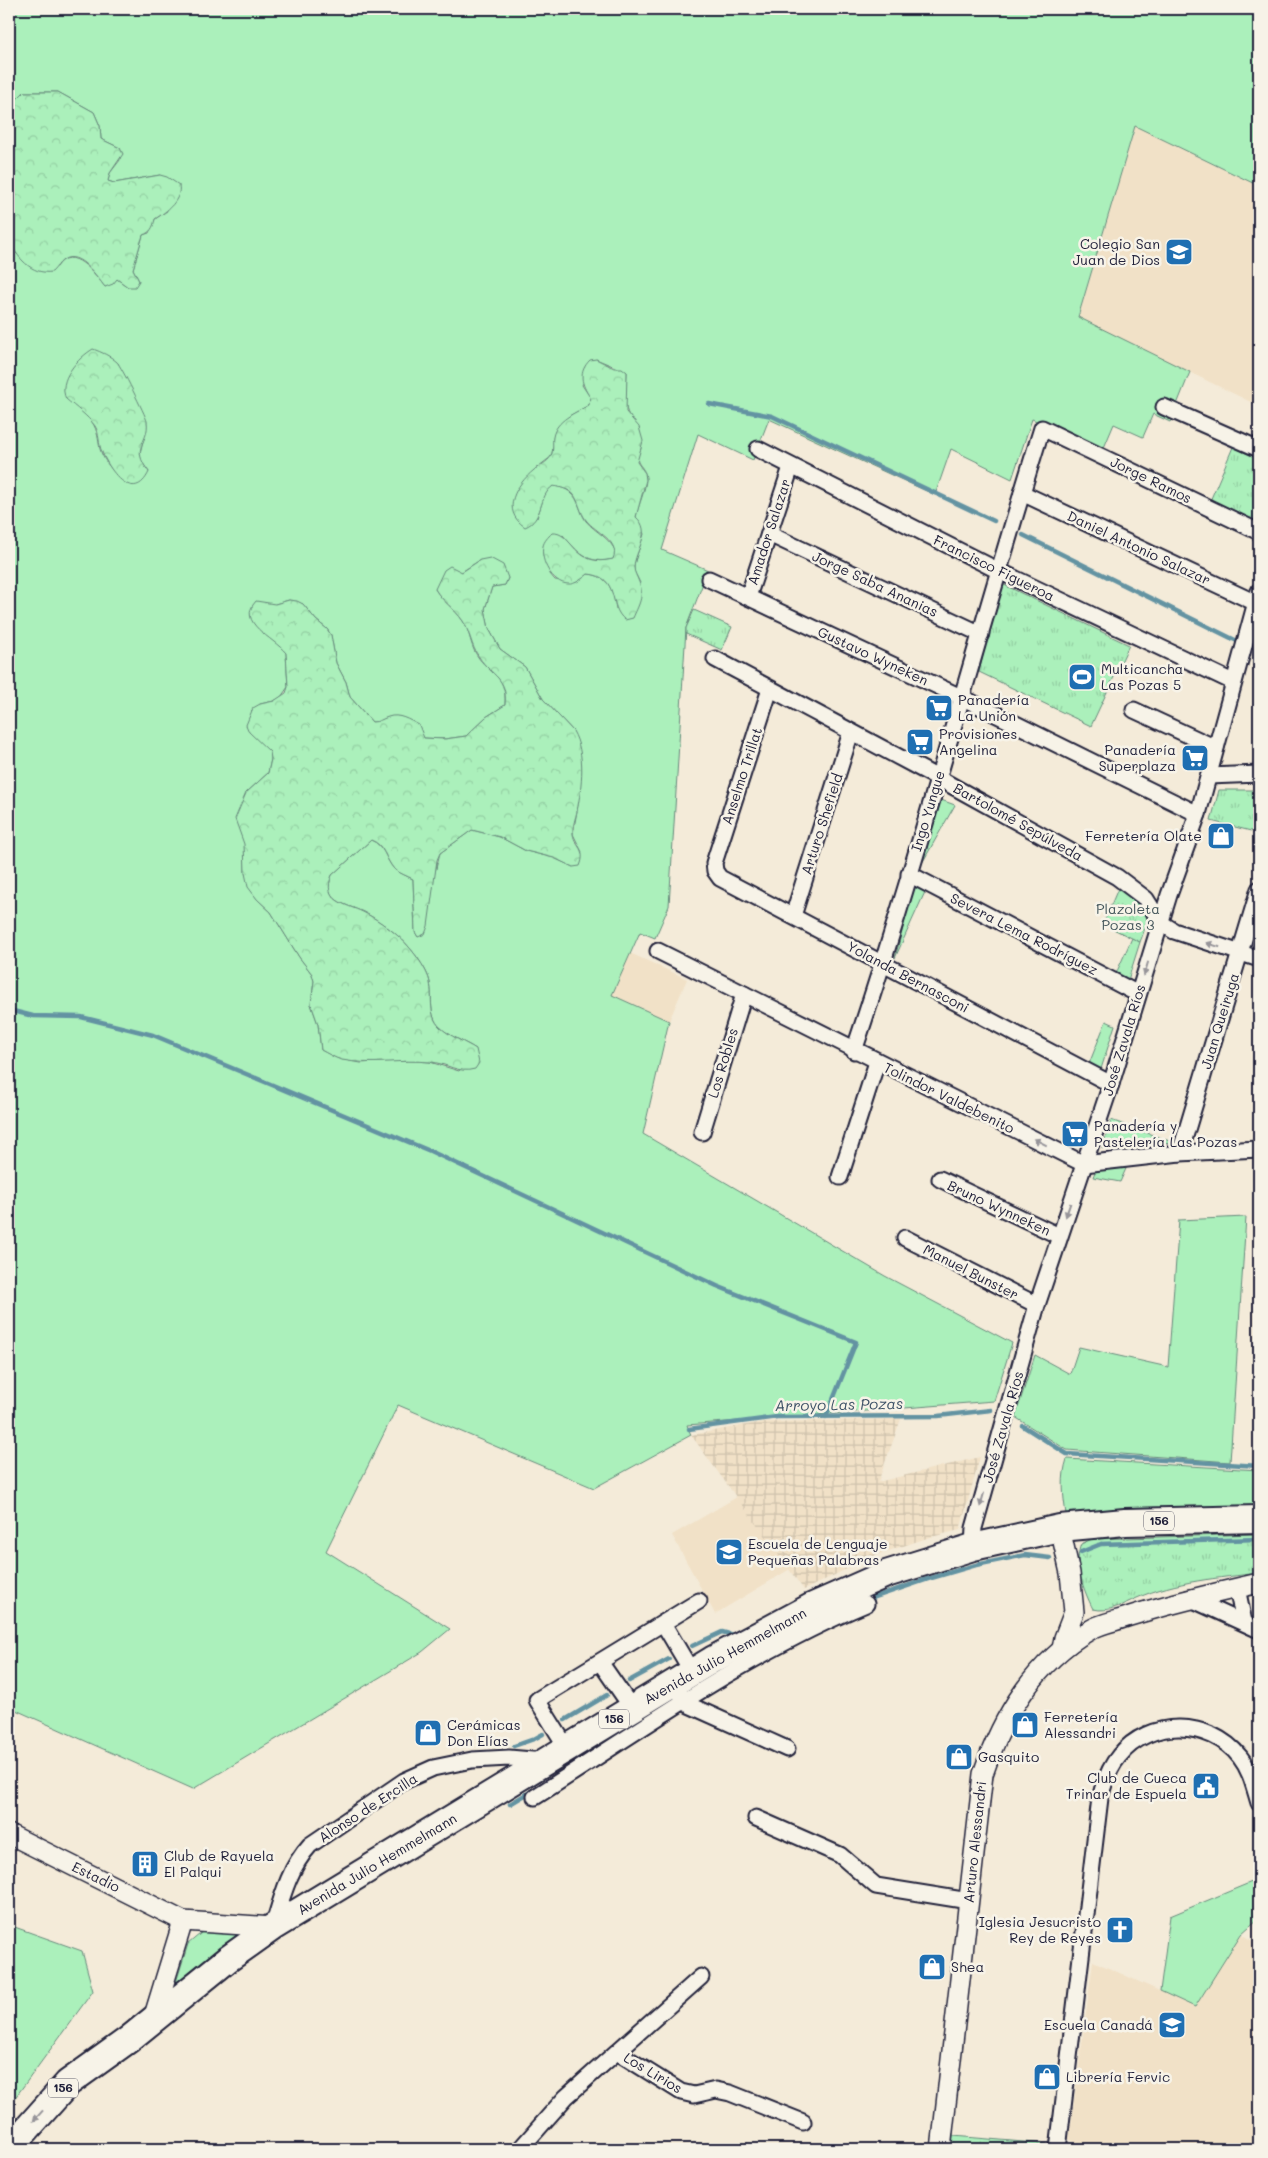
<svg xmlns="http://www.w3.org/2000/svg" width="1268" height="2158" font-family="Mali,sans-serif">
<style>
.built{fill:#f1e1c7}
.industrial{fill:url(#industrial-grid)}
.green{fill:#abf0bb;stroke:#66897b;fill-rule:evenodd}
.forest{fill:url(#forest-crowns);stroke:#66897b}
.park{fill:url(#park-tufts);stroke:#66897b}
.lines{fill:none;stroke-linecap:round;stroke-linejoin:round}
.stream{stroke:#6393a2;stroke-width:4.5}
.minor-casing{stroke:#22223b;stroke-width:19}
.tertiary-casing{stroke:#22223b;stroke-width:22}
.trunk-casing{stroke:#22223b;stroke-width:30}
.minor{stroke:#f7f3e8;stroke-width:15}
.tertiary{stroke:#f7f3e8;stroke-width:19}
.trunk{stroke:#f7f3e8;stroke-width:26}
.oneway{fill:#97959a}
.labels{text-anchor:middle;stroke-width:5;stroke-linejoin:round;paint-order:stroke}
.shield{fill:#f7f3e8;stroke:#62616f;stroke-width:1}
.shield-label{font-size:12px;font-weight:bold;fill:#22223b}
.poi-label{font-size:14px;fill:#22223b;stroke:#f7f3e8;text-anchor:start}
.street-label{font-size:14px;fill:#22223b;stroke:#f7f3e8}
.park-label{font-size:14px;fill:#44565b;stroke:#f7f3e8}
.water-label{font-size:15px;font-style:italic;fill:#3d5166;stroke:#f7f3e8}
</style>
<defs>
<pattern id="industrial-grid" width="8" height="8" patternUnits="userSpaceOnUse" patternTransform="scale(1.25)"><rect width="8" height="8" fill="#f1e1c7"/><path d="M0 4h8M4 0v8" fill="none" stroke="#cec1ac"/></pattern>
<pattern id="forest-crowns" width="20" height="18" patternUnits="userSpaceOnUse" patternTransform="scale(1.25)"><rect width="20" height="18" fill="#abf0bb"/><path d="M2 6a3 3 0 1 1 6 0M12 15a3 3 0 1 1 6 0" fill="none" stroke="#93cea2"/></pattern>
<pattern id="park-tufts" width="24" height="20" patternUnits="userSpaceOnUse" patternTransform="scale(1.25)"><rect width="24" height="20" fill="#abf0bb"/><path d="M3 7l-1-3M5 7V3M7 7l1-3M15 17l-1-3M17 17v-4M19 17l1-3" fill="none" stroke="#93cea2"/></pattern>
</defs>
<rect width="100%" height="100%" fill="#f4ebd9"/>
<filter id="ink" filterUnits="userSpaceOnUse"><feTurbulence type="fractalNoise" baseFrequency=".02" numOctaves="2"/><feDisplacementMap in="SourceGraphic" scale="10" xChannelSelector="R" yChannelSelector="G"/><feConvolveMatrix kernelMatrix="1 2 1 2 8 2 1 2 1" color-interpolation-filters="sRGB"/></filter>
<g filter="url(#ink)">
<!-- built -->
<g class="built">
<path d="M1135,126L1259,186V406L1078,318Z"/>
<path d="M630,953L687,979L669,1021L611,995Z"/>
<path d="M737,1497L790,1569L715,1614L672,1535Z"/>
<path d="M1241,1934L1259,1945V2149H1086L1069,2139L1093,1961L1195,2007Z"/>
</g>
<!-- industrial -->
<path class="industrial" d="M901,1419L878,1482L980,1457L960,1530L927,1538L873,1556L804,1590L691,1435L763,1422Z"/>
<!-- green -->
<g class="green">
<path d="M9,9H1259V186L1135,126L1078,317L1190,372L1170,422L1153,414L1143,437L1114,424L1103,450L1032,419L1012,479L951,449L935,495L769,419L753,460L698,434L662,550L708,570L686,628L669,906L655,938L640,932L612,995L669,1021L643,1134L885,1276L1012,1343L994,1401L687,1425L691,1435L594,1488L398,1405L326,1551L450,1629L422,1652L193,1789L9,1707V240L15,253L57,267C72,243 95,274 105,287L117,279L128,287L139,281L133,269L143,235L149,233L155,219L167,211L160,175L114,183L108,181L110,173L120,160V148L101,139L100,126L94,112L58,92H24L9,107ZM596,359L627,372C627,388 620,413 635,421L641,449C631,465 645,464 646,478C646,490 638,505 636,517L644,534L634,564V571L640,583L616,609C613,591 610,576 588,574L577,582L555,580L550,574L543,553L563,535C578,553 588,565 614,559L616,553C611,538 595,532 586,521C580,513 579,499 571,493C566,488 559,487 553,486L546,490L537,518L535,469L551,457L554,444L553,438L569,416L589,405L590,397L582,385ZM118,363L146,429L140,453L141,461L149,472L126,484C116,474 104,463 100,449C98,439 98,431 92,422ZM480,560L508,578L505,585L492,587L485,609L489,629L500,649L525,667L543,699L573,731L578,805L573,834L582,852L573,867L554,858L526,851L500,837L472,830L440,853L418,937L415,932L413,879C407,876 399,873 394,869C385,859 385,846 371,840L332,875C321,901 346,904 363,912C375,918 388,927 398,936C409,945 428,969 430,983C433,997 428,1016 440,1027C449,1036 465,1042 476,1049L459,1071L430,1062L400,1060L361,1063L339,1059L321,1050L318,1024L311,1004L314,981L312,974L299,957L271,912L257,899L245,873L246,793L268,773L271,759V752L266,746L260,704L274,701L281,697L288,687L286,653L281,647L275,604L289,600L303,604L316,620L327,629L331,635L336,663L346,682L350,697L372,722H379L386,718L424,738L445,739L466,736L486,717L505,705C507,671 486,675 474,650C470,641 469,630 463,621C455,609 442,601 435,589Z"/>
<path d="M941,800L955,805L921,865Z"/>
<path d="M914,886L925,892L895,958Z"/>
<path d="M1132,938L1140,942L1128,980L1114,978Z"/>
<path d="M1106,1021L1115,1025L1101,1069L1089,1064Z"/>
<path d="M1111,1120L1175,1143L1102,1148Z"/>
<path d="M1129,1162L1120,1182L1093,1177L1096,1169Z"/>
<path d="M1246,1217L1230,1462L1067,1450L1015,1417L1035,1355L1070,1374L1079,1347L1168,1367L1179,1220Z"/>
<path d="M1067,1459L1259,1470V1507L1119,1509L1068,1517L1066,1514C1063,1495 1061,1477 1067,1459Z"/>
<path d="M1259,1879V1918L1241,1934L1195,2007L1160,1991L1170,1916Z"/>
<path d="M9,1925L82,1951L93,1991L9,2106Z"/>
<path d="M206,1929L249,1930L172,1995L188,1944Z"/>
</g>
<!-- forest -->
<g class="forest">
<path d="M24,92H58L94,112L100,126L101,139L120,148L123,154L110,173L108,181L114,183L160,175L167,177L179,185C182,200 167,211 155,219C153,228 151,232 143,235L133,269L139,281L135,287H128L117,279L113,284L105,287C97,277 79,249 63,260C59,263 56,268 52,272C31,275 17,257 9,240V107Z"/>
<path d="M93,349C101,352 111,356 117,362C121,366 145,414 147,421C150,444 129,446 149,472C134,504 110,472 102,452C98,444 100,434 95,426C88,416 75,407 66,399C57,380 78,358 93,349Z"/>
<path d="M596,359L614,368H622L627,372L626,412L639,427L643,441L637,462L645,473L646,480L636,517C653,532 635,550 634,567C634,573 637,576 639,582C645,596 638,606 633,618L625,620C607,606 621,577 588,574C583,578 575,585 568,584C552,583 540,561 543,546C544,541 548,537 552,533C573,531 573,569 613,559C621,541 595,532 586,520C580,512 579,502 574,495C570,489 559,487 553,486C538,496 544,520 525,527C500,510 516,485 534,470C539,466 548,462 551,456C554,450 552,443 553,437C556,420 575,413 589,405L590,397C581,384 578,372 590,360Z"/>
<path d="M490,558L503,565L508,578L505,585L492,587L485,609L489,629L500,649L525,667L543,699L573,731C586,754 582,786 577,811C576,817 572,827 573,834C575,847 587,849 580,866L573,867L554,858L526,851L500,837L472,830L440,853L437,860L428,926L425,934L418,937L415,932L413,879C407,876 399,873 394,869C385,859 385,845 371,840L332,875C321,901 346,904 363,912C375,918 388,927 398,936C409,945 428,969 430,983C433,997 428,1016 440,1027C449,1036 465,1042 476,1049L479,1063L475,1069C458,1074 447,1063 430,1062C401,1059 371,1066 342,1060C334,1058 327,1053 321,1050L318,1024L311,1004L314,981L312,974L299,957L271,912L257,899L248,887L245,873L244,844L235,819L246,793L268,773L271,759L270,752L249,732L246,725L253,708L260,704L274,701L286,693L288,687L286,653C273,637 236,623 256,601L275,604L289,600L297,601L303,604L316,620L327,629L331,635L336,663L346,682L350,697L372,722C379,722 382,719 388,717C399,713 409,720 419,725L424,738L445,739L466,736L486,717L505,705C508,677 492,677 479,657C471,646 470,632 463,621C455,609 442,601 435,589L444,570L450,566L462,572L480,560Z"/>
</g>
<!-- park -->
<g class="park">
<path d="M1233,447L1259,459V525L1210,501Z"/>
<path d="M1000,583L1129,645L1091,726L979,672Z"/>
<path d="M694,610L732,627L722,650L686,634V628Z"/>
<path d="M1219,790H1259V833L1211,821Z"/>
<path d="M1119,886C1146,908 1154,907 1140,942L1103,924Z"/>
<path d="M1259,1534V1573C1219,1578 1175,1581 1137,1598C1123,1604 1109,1613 1093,1609C1084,1591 1073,1564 1081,1544L1092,1539Z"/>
<path d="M953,2136L1047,2144L1045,2149H952Z"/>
</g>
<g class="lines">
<!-- stream -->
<g class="stream">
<path d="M709,404L772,416L994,521"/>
<path d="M1023,535L1237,641"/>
<path d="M9,1010L33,1016L81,1017L153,1035L430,1151L717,1286L856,1342L826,1417"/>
<path d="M1023,1426L1067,1454L1259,1466"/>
<path d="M689,1429L777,1417L938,1416L991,1410"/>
<path d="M1081,1552L1101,1544L1259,1539"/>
<path d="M866,1600L928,1579L976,1565L1025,1555L1050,1558"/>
<path d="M692,1646L722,1632L733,1635"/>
<path d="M629,1681L669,1659"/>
<path d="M565,1720L607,1695"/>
<path d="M514,1746L534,1739L543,1734"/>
<path d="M510,1804L535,1789"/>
</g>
<defs>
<g id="minor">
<path d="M1164,407L1259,449"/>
<path d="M758,449L997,570L1233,682"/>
<path d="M1022,493L1256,603"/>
<path d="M769,534L981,634"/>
<path d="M709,579L963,698L1198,814"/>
<path d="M748,597L791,467"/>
<path d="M715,659L938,778L1117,877L1146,899L1161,923L1174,931L1259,959"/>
<path d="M770,689L714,863L715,871L720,878L1111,1084"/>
<path d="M1134,710L1216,748"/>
<path d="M1209,776L1259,774"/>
<path d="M909,874L1138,994"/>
<path d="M793,916L851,732"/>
<path d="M658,951L1084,1164L1180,1153L1259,1149"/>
<path d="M854,1051C923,845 977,635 1042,428L1259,532"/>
<path d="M702,1132L744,994"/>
<path d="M1180,1153L1259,889"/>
<path d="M840,1177L877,1062"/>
<path d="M940,1179L1059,1236"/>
<path d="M905,1238L1037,1305"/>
<path d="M973,1547L974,1528L1037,1305L1111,1084L1169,895L1198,814L1259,591"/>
<path d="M1237,1588L1244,1622"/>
<path d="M1189,1598L1259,1630"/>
<path d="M663,1623L699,1601"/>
<path d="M600,1662L632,1708"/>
<path d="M681,1695L689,1705L787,1749"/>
<path d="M567,1748L537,1700L663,1623L692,1672"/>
<path d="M535,1797C642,1729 748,1653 866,1604"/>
<path d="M756,1818L840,1855L876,1886L969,1901"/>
<path d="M273,1927C282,1897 289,1868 310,1845L404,1781L433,1768L472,1760L509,1758L544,1761"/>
<path d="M617,2052L681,2092L694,2095L716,2090L730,2093L803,2122"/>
<path d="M520,2149L566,2097L701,1977"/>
<path d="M1058,2149L1100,1798C1104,1782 1109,1768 1119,1756C1149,1718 1210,1719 1240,1757C1251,1771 1254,1787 1259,1803"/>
</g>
<g id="tertiary">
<path d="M1060,1528L1070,1573L1074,1612L1064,1638L1062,1649"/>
<path d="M9,1834L183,1921L273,1927"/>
<path d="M153,2019L183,1921"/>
<path d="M941,2149L983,1774C1002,1716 1036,1661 1090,1630C1101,1623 1117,1621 1130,1616C1172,1603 1215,1593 1259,1583"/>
</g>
<path id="trunk" d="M9,2149L68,2083L128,2040L228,1959L273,1927L712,1660L811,1607L886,1574L973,1547L1060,1528L1125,1522L1259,1519"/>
</defs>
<!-- minor casing -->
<use href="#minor" class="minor-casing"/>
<!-- tertiary casing -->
<use href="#tertiary" class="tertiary-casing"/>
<!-- trunk casing -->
<use href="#trunk" class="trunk-casing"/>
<!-- minor -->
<use href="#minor" class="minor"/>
<!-- tertiary -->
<use href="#tertiary" class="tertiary"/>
<!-- trunk -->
<use href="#trunk" class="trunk"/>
</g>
<!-- one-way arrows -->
<defs><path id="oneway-solid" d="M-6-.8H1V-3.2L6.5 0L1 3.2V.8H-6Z" transform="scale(1.25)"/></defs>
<g class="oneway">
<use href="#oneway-solid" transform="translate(1213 945) rotate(-163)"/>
<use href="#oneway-solid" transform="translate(1146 969) rotate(107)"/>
<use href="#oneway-solid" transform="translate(1040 1142) rotate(-154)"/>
<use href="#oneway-solid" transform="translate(1068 1210) rotate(109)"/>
<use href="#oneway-solid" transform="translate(982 1500) rotate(106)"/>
<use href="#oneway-solid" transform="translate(38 2116) rotate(132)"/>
</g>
</g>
<!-- icons -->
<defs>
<symbol id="school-square" viewBox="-11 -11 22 22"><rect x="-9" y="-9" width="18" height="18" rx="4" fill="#1f6fb2" stroke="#f7f3e8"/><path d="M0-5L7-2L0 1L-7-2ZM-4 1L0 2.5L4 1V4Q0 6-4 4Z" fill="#fff"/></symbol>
<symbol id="stadium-square" viewBox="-11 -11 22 22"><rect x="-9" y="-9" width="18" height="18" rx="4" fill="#1f6fb2" stroke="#f7f3e8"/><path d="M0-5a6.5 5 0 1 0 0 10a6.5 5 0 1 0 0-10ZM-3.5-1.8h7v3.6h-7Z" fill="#fff"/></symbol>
<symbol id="supermarket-square" viewBox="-11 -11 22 22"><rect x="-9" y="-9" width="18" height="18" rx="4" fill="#1f6fb2" stroke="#f7f3e8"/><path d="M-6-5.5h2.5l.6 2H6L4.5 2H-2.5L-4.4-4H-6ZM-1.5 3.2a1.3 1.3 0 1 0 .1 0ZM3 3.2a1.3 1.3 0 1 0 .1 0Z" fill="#fff"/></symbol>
<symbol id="shop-square" viewBox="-11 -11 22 22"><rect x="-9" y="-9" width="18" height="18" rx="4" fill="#1f6fb2" stroke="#f7f3e8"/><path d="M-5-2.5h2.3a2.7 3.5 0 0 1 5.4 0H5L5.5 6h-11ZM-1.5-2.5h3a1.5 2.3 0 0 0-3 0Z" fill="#fff"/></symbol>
<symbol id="civic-square" viewBox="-11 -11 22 22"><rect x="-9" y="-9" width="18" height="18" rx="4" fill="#1f6fb2" stroke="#f7f3e8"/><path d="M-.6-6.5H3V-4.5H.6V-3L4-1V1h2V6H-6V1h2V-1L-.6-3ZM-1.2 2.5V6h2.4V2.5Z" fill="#fff"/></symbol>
<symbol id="building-square" viewBox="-11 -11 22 22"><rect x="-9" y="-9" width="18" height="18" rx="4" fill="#1f6fb2" stroke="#f7f3e8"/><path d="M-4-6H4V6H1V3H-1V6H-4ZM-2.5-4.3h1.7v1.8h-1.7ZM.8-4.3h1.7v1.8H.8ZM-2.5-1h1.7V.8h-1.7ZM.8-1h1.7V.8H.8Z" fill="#fff"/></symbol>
<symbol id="church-square" viewBox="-11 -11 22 22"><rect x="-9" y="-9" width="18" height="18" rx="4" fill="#1f6fb2" stroke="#f7f3e8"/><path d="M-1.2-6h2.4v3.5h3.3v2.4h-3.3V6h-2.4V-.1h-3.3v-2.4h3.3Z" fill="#fff"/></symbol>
</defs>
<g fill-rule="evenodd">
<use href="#school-square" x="1163" y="236" width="32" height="32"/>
<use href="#stadium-square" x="1066" y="661" width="32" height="32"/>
<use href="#supermarket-square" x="923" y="692" width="32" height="32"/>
<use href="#supermarket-square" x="904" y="726" width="32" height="32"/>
<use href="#supermarket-square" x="1179" y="742" width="32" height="32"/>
<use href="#shop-square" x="1205" y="820" width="32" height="32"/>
<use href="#supermarket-square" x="1059" y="1118" width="32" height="32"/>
<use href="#school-square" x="713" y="1536" width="32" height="32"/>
<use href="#shop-square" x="1009" y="1709" width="32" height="32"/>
<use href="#shop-square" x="412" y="1717" width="32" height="32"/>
<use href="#shop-square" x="943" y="1741" width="32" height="32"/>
<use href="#civic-square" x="1190" y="1770" width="32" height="32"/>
<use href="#building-square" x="129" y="1848" width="32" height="32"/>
<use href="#church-square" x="1104" y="1914" width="32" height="32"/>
<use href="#shop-square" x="916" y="1951" width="32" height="32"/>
<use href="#school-square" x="1156" y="2009" width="32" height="32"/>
<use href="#shop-square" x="1031" y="2061" width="32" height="32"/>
</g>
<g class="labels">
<!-- shield labels -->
<g class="shield">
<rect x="1144" y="1511.5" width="30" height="19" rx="4"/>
<rect x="599" y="1709.5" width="30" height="19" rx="4"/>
<rect x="48" y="2078.5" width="30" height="19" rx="4"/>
</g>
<g class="shield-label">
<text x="1159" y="1525">156</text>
<text x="614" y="1723">156</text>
<text x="63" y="2092">156</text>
</g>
<!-- poi labels -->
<g class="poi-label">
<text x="1160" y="249" text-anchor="end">Colegio San<tspan x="1160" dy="16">Juan de Dios</tspan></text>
<text x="1101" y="674">Multicancha<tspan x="1101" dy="16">Las Pozas 5</tspan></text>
<text x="958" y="705">Panadería<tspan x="958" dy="16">La Unión</tspan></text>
<text x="939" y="739">Provisiones<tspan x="939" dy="16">Angelina</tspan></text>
<text x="1176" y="755" text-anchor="end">Panadería<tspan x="1176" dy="16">Superplaza</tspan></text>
<text x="1202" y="841" text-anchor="end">Ferretería Olate</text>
<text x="1094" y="1131">Panadería y<tspan x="1094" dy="16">Pastelería Las Pozas</tspan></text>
<text x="748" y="1549">Escuela de Lenguaje<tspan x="748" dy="16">Pequeñas Palabras</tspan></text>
<text x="1044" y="1722">Ferretería<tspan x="1044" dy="16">Alessandri</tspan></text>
<text x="447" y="1730">Cerámicas<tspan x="447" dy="16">Don Elías</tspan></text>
<text x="978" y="1762">Gasquito</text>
<text x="1187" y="1783" text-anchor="end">Club de Cueca<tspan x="1187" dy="16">Trinar de Espuela</tspan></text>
<text x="164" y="1861">Club de Rayuela<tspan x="164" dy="16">El Palqui</tspan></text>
<text x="1101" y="1927" text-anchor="end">Iglesia Jesucristo<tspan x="1101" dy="16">Rey de Reyes</tspan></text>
<text x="951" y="1972">Shea</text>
<text x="1153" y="2030" text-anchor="end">Escuela Canadá</text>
<text x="1066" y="2082">Librería Fervic</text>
</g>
<!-- street labels -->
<g class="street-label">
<text transform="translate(1151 480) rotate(26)" y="5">Jorge Ramos</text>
<text transform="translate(769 532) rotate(-72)" y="5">Amador Salazar</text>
<text transform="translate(1139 548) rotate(25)" y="5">Daniel Antonio Salazar</text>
<text transform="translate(994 568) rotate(26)" y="5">Francisco Figueroa</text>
<text transform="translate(875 584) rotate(25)" y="5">Jorge Saba Ananias</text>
<text transform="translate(873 656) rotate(25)" y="5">Gustavo Wyneken</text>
<text transform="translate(742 776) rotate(-72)" y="5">Anselmo Trillat</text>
<text transform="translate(928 811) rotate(-73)" y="5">Ingo Yungue</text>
<text transform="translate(1018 822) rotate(29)" y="5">Bartolomé Sepúlveda</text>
<text transform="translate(822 824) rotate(-72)" y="5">Arturo Shefield</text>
<text transform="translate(1024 934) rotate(27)" y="5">Severa Lema Rodríguez</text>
<text transform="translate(908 977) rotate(28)" y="5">Yolanda Bernasconi</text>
<text transform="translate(1220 1021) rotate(-73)" y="5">Juan Queiruga</text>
<text transform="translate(1124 1040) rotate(-73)" y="5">José Zavala Ríos</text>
<text transform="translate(723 1063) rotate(-73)" y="5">Los Robles</text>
<text transform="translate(949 1098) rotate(26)" y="5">Tolindor Valdebenito</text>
<text transform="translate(999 1208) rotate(25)" y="5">Bruno Wynneken</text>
<text transform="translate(971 1272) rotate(27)" y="5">Manuel Bunster</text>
<text transform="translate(1003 1427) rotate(-74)" y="5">José Zavala Ríos</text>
<text transform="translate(725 1656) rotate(-29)" y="5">Avenida Julio Hemmelmann</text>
<text transform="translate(368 1808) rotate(-33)" y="5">Alonso de Ercilla</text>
<text transform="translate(975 1842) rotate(-84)" y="5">Arturo Alessandri</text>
<text transform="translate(377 1864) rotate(-31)" y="5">Avenida Julio Hemmelmann</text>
<text transform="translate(96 1877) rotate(26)" y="5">Estadio</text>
<text transform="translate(653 2073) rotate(31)" y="5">Los Lirios</text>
</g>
<!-- park labels -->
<g class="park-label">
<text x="1128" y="914">Plazoleta<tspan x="1128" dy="16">Pozas 3</tspan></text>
</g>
<!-- water labels -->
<g class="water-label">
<text transform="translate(839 1405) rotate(-1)" y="5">Arroyo Las Pozas</text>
</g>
</g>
<!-- margin -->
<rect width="1268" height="2158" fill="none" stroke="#f7f3e8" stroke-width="30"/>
<rect x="15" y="15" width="1238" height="2128" fill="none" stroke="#22223b" stroke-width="2" filter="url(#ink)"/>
</svg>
